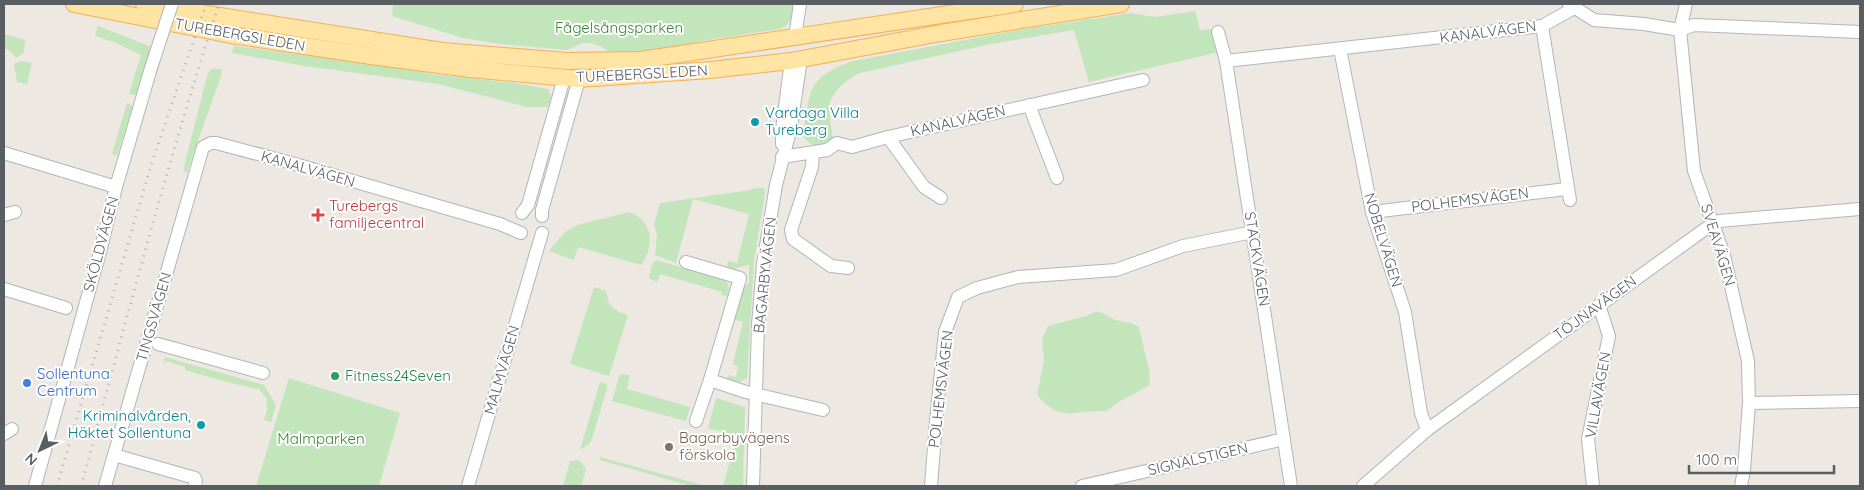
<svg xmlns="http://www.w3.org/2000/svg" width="1864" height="490" font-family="Quicksand,sans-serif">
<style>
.green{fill:#c2e5bc}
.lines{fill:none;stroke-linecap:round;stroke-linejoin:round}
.minor-casing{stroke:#b2b5b9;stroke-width:14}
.major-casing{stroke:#f2b154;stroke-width:18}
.minor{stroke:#fff;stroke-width:12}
.major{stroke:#ffe4a3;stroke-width:16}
.rail{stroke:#b0b1b2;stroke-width:3;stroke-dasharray:1 6;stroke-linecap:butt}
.minor-bridge-casing{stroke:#b2b5b9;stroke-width:14;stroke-linecap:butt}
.minor-bridge{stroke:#fff;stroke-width:12}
.culture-dot{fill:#0f9aa8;stroke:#fff;stroke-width:2}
.health-dot{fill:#e0444e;stroke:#fff;stroke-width:2}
.leisure-dot{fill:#2e9e5b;stroke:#fff;stroke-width:2}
.shop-dot{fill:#3f7fe0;stroke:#fff;stroke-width:2}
.education-dot{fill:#8d6e63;stroke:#fff;stroke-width:2}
.labels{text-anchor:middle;stroke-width:4;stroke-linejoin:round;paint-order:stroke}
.park-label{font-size:15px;fill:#3b8634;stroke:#fff}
.street-label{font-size:15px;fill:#595e62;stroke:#fff}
.culture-label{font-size:15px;fill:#0d838f;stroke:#fff;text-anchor:start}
.health-label{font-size:15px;fill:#be3a42;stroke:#fff;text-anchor:start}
.shop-label{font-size:15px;fill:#366cbe;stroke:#fff;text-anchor:start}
.leisure-label{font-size:15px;fill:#27864d;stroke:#fff;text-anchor:start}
.education-label{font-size:15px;fill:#785e54;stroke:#fff;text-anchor:start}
</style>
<rect width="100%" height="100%" fill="#ede8e1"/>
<!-- green -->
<g class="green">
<path d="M393,4H795C793,16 792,24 780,29L701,41L686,46L640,53H620L608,51L600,46L590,43H583L567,50L500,44L463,38L392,16Z"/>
<path d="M1195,11L1200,30L1214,29L1219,52L1089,82L1074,30L991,44L860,73C849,78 832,91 830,104C828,114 831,127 833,137C824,149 811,148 803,136C810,92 806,77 853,61L1018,30L1131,13L1155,17Z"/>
<path d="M98,26L152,47L138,91L135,95L129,94L141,55L114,42L95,36Z"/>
<path d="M4,34L25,40L24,53L16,58L10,51L4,48Z"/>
<path d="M234,46L421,70L431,74L521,84L548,89L551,95L550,102L547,107H527L438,84L305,66L232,53Z"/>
<path d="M22,61L32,63L27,84L17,82L14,64Z"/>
<path d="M211,69H222L221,76L187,172L183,171L207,76Z"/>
<path d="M127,103L133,106L117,155L112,154Z"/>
<path d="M757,188H764L765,193L754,261L747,378L740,382L727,379L728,375L736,377L738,366L733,364L743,322L732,319L742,289L749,283V265L732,269L727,266L728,261L737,263L749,214L693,199L676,263L655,255L657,236L654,224L660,203L744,191Z"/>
<path d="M630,212C634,214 638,216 641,219C654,230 651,253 641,265L578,247L574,260L549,251L565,232L580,224Z"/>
<path d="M657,260L726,281L729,287L727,296L721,295L722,292L660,274L657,282L649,278L652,264Z"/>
<path d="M594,287L606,291L609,304L619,312L628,315L609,376L570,364Z"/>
<path d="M1098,311L1115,320L1131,323L1139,327L1149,370L1150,385L1117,403L1107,411C1075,410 1061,423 1037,395L1044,360L1042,340L1048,326L1086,316Z"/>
<path d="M165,357L264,385L276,405L271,422L264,420L268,407L266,406L267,399L259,389L230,383L185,370V367L166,361L163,365Z"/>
<path d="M620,374L630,375L627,389L690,407L686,421L612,401Z"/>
<path d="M289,378L400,413L379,486H256Z"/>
<path d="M600,382L607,384V388L592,439L589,444L580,450Z"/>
<path d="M716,398L745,407L743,486H723L737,436L708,428Z"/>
<path d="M600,457L706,486H691L600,460Z"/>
<path d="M579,460L586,469L581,486H563L570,461Z"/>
</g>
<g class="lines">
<defs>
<g id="minor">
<path d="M1569,4L1594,20L1644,24L1680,30L1694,25L1860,32"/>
<path d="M1686,4L1680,30L1694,171L1724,255L1748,361L1749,403L1744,470L1741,486"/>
<path d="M1542,26L1570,200"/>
<path d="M1218,32L1226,61L1291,486"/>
<path d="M795,37L800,4"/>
<path d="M1340,49L1372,212L1405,312L1421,413L1427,430"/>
<path d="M1226,61L1542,26L1576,7"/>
<path d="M1029,105L1057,178"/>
<path d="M888,137L924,187L941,198"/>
<path d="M782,144V129L791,61"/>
<path d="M4,153L116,187"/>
<path d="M813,153L812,167L791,230L793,239L831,266L848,268"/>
<path d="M782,157L827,150L837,143L852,147L888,137L1143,80"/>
<path d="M1372,212L1567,189"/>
<path d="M522,213L528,205L564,78"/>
<path d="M4,215L15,212"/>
<path d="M542,216V210L579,79"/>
<path d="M686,262L740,278L710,380L746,392L823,410"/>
<path d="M4,289L66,308"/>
<path d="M158,344L263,373"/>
<path d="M1749,403L1860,401"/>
<path d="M696,421L710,380"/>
<path d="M4,434L12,429"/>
<path d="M114,455L195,478L196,481L195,486"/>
<path d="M35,486L100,252L116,187L151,68"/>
<path d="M105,486L203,147L211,143H216L295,164L500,224L521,233"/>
<path d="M468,486L542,233"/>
<path d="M753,486L758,325L763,264L776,185L791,127L801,59"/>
<path d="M931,486L936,421L945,332L958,297L977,288L1018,277L1116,270L1183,246L1253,232"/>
<path d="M1082,486L1284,439"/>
<path d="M1363,486L1427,430L1712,224L1719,221L1860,209"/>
<path d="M1593,486L1588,439L1609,336L1599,305"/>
</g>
<g id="major">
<path d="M74,4L231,35L371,56L470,69L579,79L710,70L791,61L941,33L1121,4"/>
<path d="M144,4L442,51L567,61L640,60L1015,4"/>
</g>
</defs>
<!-- minor casing -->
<use href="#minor" class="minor-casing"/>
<!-- major casing -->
<use href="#major" class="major-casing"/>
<!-- minor -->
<use href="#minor" class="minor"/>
<!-- major -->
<use href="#major" class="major"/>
<!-- rail -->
<g class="rail">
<path d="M57,486L151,165L206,4"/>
<path d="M81,486C125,325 167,163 219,4"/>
</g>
<defs>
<path id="minor-bridge" d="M151,68L172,4"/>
</defs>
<!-- minor-bridge casing -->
<use href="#minor-bridge" class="minor-bridge-casing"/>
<!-- minor-bridge -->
<use href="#minor-bridge" class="minor-bridge"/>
</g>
<!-- markers -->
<g class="culture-dot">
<circle cx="755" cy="122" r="5"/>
<circle cx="201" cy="425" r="5"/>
</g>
<path class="health-dot" d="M315.5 207.5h5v5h5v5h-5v5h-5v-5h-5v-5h5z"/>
<circle class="leisure-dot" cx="335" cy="376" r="5"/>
<circle class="shop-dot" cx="27" cy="383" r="5"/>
<circle class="education-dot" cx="669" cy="447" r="5"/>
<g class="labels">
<!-- park labels -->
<g class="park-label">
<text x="619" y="33">Fågelsångsparken</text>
<text x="321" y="444">Malmparken</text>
</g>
<!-- street labels -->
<g class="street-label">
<text transform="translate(1488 32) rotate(-7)" y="5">KANALVÄGEN</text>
<text transform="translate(240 35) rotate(10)" y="5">TUREBERGSLEDEN</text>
<text transform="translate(642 74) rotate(-3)" y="5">TUREBERGSLEDEN</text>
<text transform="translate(958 121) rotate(-13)" y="5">KANALVÄGEN</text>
<text transform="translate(308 169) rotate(16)" y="5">KANALVÄGEN</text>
<text transform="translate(1470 200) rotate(-7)" y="5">POLHEMSVÄGEN</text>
<text transform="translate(1383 240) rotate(73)" y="5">NOBELVÄGEN</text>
<text transform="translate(101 244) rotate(-75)" y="5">SKÖLDVÄGEN</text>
<text transform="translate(1718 245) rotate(73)" y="5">SVEAVÄGEN</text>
<text transform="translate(1257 259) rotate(81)" y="5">STACKVÄGEN</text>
<text transform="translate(765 275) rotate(-84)" y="5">BAGARBYVÄGEN</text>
<text transform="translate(1595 308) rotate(-36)" y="5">TÖJNAVÄGEN</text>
<text transform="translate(154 317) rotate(-74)" y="5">TINGSVÄGEN</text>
<text transform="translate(502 370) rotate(-74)" y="5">MALMVÄGEN</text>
<text transform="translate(941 389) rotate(-83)" y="5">POLHEMSVÄGEN</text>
<text transform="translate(1598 395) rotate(-80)" y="5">VILLAVÄGEN</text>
<text transform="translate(1198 459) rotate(-13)" y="5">SIGNALSTIGEN</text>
</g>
<!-- culture labels -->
<g class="culture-label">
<text x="765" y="118">Vardaga Villa<tspan x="765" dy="17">Tureberg</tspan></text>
<text x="191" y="421" text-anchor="end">Kriminalvården,<tspan x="191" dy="17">Häktet Sollentuna</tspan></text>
</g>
<!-- health labels -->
<g class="health-label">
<text x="329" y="211">Turebergs<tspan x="329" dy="17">familjecentral</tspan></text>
</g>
<!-- shop labels -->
<g class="shop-label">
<text x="37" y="379">Sollentuna<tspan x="37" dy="17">Centrum</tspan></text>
</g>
<!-- leisure labels -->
<g class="leisure-label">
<text x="345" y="381">Fitness24Seven</text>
</g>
<!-- education labels -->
<g class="education-label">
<text x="679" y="443">Bagarbyvägens<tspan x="679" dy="17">förskola</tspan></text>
</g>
</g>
<!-- border -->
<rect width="1864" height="490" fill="none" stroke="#595e62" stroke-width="10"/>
<!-- north arrow -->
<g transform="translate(40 450) rotate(223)" stroke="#ffffff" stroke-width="4" paint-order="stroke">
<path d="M0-4L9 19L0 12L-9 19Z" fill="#595e62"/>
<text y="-8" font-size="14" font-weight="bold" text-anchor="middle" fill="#595e62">N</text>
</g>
<!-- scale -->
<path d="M1689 465v8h145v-8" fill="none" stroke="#595e62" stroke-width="2.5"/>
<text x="1696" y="465" font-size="15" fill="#595e62" stroke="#ffffff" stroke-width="4" paint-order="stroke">100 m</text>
</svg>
